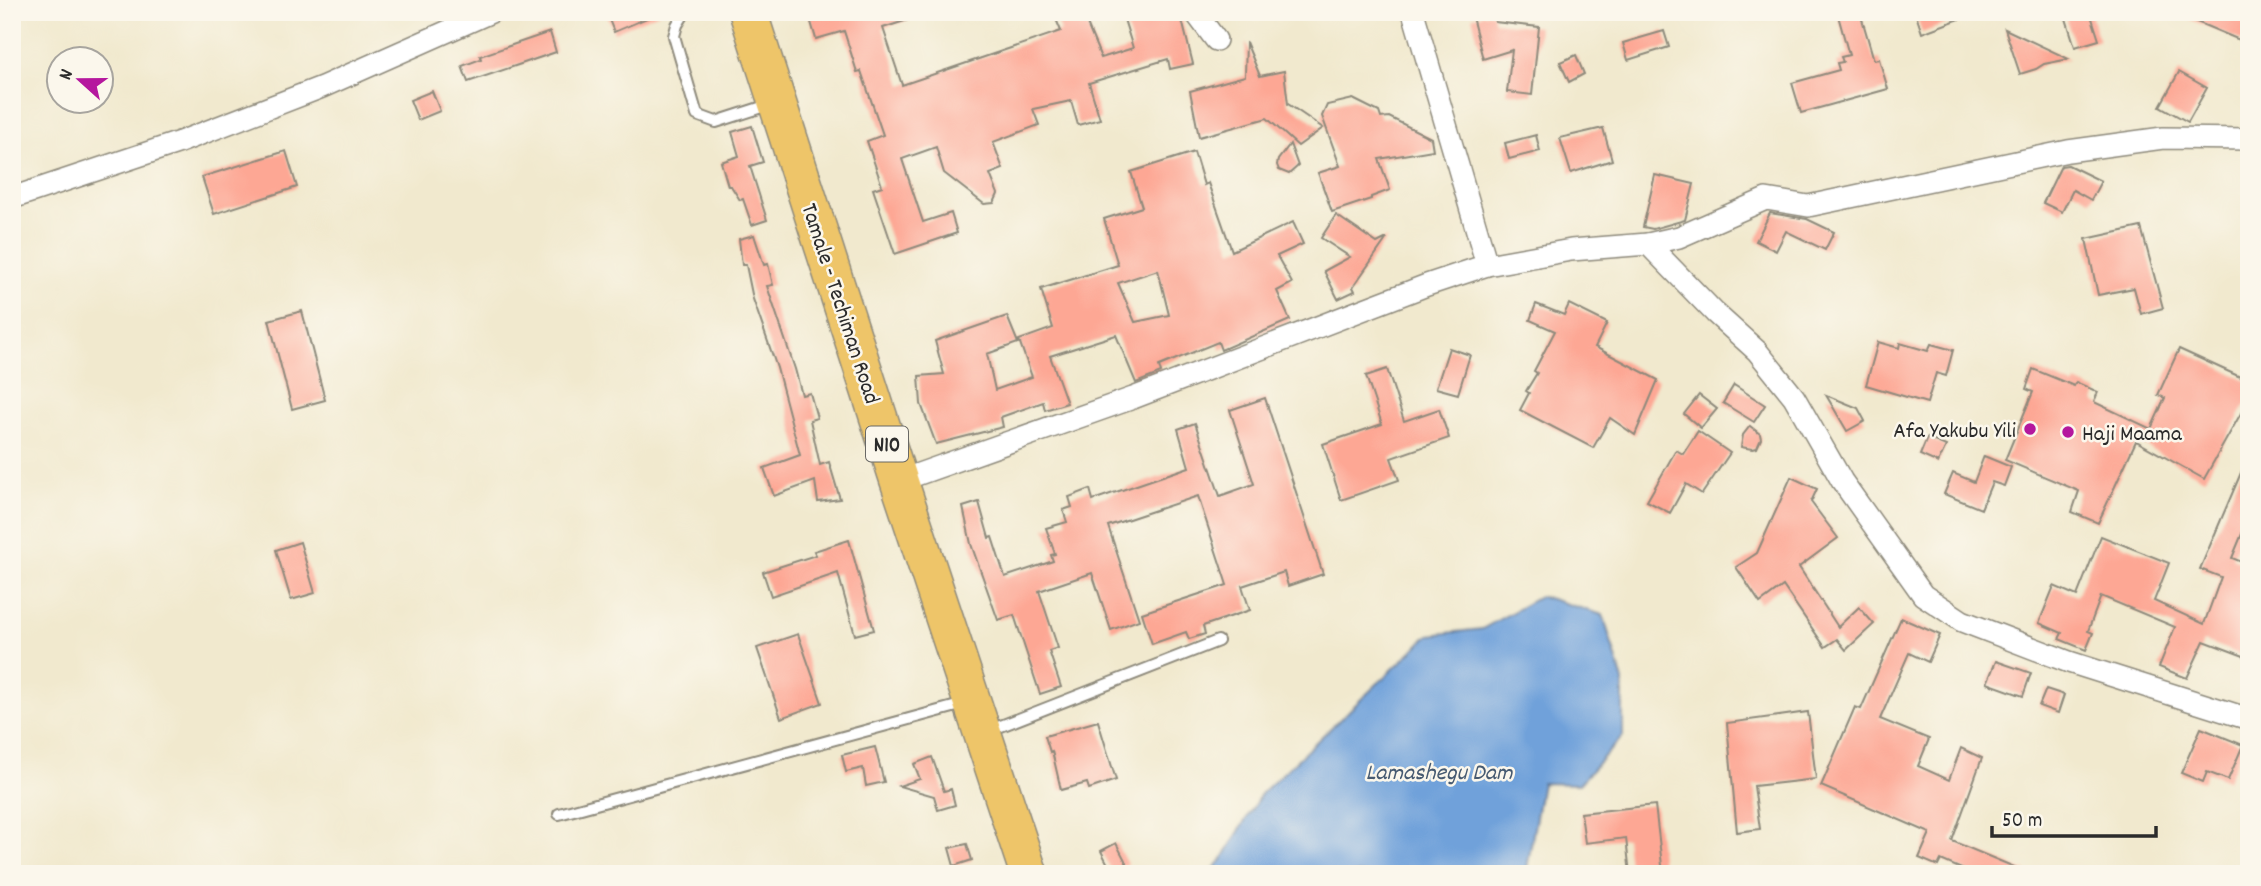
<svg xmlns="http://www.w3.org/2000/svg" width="2261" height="886" font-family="Dekko,sans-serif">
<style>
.water{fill:#6fa1da;stroke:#4d6682;stroke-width:2}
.building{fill:#fda794;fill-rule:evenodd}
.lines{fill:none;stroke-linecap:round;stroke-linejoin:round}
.service-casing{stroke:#8e8a7c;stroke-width:14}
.minor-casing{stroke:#8e8a7c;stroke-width:24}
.trunk-casing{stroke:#8e8a7c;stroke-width:40}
.service{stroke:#fff;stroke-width:10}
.minor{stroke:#fff;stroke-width:21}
.trunk{stroke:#eec569;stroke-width:37}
.poi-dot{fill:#b5179e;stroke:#fbf7ec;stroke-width:2.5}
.labels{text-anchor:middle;stroke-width:5;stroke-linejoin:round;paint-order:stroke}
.shield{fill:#fbf7ec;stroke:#696865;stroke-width:2}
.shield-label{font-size:21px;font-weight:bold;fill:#2b2b2b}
.street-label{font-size:23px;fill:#2b2b2b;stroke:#fbf7ec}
.poi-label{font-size:23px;fill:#2b2b2b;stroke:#fbf7ec;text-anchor:end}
.water-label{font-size:24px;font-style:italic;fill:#465a71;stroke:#fbf7ec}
</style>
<rect width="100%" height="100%" fill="#fbf7ec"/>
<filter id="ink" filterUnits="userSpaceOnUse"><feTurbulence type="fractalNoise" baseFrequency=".0143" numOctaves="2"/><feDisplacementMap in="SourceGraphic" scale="14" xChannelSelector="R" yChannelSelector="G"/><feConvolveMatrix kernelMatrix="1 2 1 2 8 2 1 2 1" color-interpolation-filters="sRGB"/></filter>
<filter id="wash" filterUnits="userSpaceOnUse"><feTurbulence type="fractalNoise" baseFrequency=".00686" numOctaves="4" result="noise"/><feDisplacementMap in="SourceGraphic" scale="28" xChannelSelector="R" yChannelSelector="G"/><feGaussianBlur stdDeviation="1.57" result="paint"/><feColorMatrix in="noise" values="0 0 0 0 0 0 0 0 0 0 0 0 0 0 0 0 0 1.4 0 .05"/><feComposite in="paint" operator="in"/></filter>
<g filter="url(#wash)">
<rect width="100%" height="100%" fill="#f1e9ce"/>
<!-- water -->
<path class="water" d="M1541,596L1603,615L1623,681V736L1579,784L1542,783L1526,874H1209L1222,860L1261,794L1429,635L1482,629Z"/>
<g id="blocks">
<!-- building -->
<g class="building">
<path d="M606,12H661L614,32Z"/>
<path d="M808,12H919L920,16L883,28L902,85L1061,31L1053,12H1082L1101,58L1133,48L1123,16L1133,12H1180L1193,64L1170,69L1168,59L1089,83L1100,119L1078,125L1071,101L1033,109L1039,125L993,142L1003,169L990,174L998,194L994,203L984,204L944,173L936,147L902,159L923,222L951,213L957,233L895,254L873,189L882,186L867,141L883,135L861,71L857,72L844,31L816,39Z"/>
<path d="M1492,12L1495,22L1539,27L1532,95L1507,92L1512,50L1483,59L1472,17Z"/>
<path d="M1837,12H1860L1874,60L1879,59L1888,89L1801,113L1792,83L1839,70L1837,63L1843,62L1841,57L1849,55Z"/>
<path d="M1915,12H1973V14L1922,33Z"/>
<path d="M2064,12H2090L2099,40L2075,47Z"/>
<path d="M2173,12H2225L2249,22V44Z"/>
<path d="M2005,29L2069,59L2044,64L2036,69L2020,74Z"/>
<path d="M1664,31L1669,47L1628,60L1623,43Z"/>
<path d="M550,32L556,52L468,82L462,66L481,59L480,56Z"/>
<path d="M1246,42L1260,76L1284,71L1288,104L1323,128L1298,146L1267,118L1199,137L1190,91L1245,76Z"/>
<path d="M1576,55L1584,74L1569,82L1560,62Z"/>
<path d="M2179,72L2207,88L2188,122L2160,106Z"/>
<path d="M432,91L440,111L418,120L410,100Z"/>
<path d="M1353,99L1379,112L1381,118L1389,117L1431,138L1433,150L1379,159L1390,190L1371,197V199L1332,212L1318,173L1340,166L1322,116L1327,105Z"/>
<path d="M752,126L763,162L750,166L767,220L752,225L743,199L740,200L731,186H728L721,162L739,156L732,132Z"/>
<path d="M1603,128L1612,160L1571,173L1560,138Z"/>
<path d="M1536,135L1540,151L1509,159L1505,143Z"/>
<path d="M1290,144L1298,166L1289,174L1279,170L1277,165L1278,160Z"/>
<path d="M286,151L297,187L214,214L202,177Z"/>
<path d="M1194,152L1204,185L1208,183L1232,251L1293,222L1303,244L1277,256L1292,283L1277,291L1290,320L1221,350L1218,342L1159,366L1161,373L1136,383L1116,335L1050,356L1067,403L1045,410L1043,402L1001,417L1003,427L936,444L921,404L919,376L944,374L935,341L1007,316L1018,343L987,354L995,390L1032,377L1019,340L1053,328L1041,289L1118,265L1104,219L1142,207L1131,172ZM1158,270L1169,315L1135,322L1118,283Z"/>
<path d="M2068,165L2101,181L2091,200L2073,190L2062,212L2043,203L2061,166Z"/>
<path d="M1655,175L1694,184L1685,220L1653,229L1643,227Z"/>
<path d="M1770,213L1807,219L1834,232L1825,250L1786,231L1776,251L1756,241Z"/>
<path d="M1336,215L1377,243L1387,238L1353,287L1355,291L1338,299L1324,271L1350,257L1321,238Z"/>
<path d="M2141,227L2163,308L2141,314L2134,288L2098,295L2086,239Z"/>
<path d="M754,235L764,265L768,264L773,285L767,286L795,369L802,395L810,393L817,418L810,420L820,465L829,462L840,499L818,502L815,481L774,496L764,468L800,455L777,368L753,299L746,265H742L739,239Z"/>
<path d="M1536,304L1564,315L1569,304L1607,323L1595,347L1658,380L1635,435L1610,418L1593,448L1520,410L1529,393L1526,391L1537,373L1534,371L1555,331L1530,320Z"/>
<path d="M302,311L325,400L292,409L269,320Z"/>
<path d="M1878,342L1899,348L1900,343L1928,351L1931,344L1953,350L1946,376L1936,373L1927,403L1866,385Z"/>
<path d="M1449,348L1470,355L1458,394L1436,388Z"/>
<path d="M2179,349L2249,381V399L2204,479L2136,441L2098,523L2072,512L2079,491L2005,460L2033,392L2026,389L2033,369L2074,386L2076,382L2098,392L2094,402L2151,429L2165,398L2158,395Z"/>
<path d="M1387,369L1404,421L1439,409L1449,438L1391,458L1399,480L1341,500L1323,444L1382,424L1366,376Z"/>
<path d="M1734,385L1765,405L1754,422L1723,403Z"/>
<path d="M1699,395L1717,409L1701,428L1684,414Z"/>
<path d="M1826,395L1858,408L1865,421L1847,431Z"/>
<path d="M1265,398L1323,574L1288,586L1284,572L1242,586L1250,610L1203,626L1205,634L1189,639L1186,632L1152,644L1142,613L1227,585L1198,496L1108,526L1139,620L1111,630L1092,573L1039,591L1058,648L1049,651L1061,687L1040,694L1014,615L998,620L971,544L963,507L979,502L989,538L992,537L1005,577L1053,561L1051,555L1055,554L1046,528L1067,522L1063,510L1072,507L1069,497L1090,489L1093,500L1189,467L1178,429L1195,423L1220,496L1254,484L1230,410Z"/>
<path d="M1750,426L1760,434L1761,439L1757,448L1752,449L1741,447L1743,435Z"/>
<path d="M1698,431L1730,453L1702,494L1686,484L1670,513L1647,501L1676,450L1683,454Z"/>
<path d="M1927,438L1946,446L1938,463L1920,455Z"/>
<path d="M2249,454V517L2232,558L2249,565V658L2204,641L2187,678L2159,667L2175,627L2101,596L2088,631L2093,633L2086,650L2059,639L2062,633L2039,623L2054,586L2077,596L2101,536L2169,563L2154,601L2204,624L2221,577L2200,569Z"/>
<path d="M1984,456L2011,467L2004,486L1992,482L1981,509L1944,494L1953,473L1974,482Z"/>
<path d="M1791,477L1817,489L1811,502L1838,538L1799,567L1838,627L1859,607L1874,624L1846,650L1837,639L1825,647L1783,586L1760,603L1736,567L1757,553Z"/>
<path d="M849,540L874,630L855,635L838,573L771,596L763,572L816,555L814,551Z"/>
<path d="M300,542L315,593L291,600L276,550Z"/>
<path d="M1901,618L1940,635L1928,662L1909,653L1880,719L1929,739L1918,766L1949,780L1961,748L1982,758L1952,841L2031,874H1973L1941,860L1938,866L1919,858L1930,833L1821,786L1855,707L1861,709Z"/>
<path d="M798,634L822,703L781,718L757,648Z"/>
<path d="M1996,661L2031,673L2023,696L1987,683Z"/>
<path d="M2046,689L2064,695L2058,713L2039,706Z"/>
<path d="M1808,712L1816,779L1754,786L1760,829L1737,832L1727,723Z"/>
<path d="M1098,721L1116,780L1089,789L1087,783L1061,790L1052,751L1050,752L1045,736Z"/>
<path d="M2201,728L2243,745L2228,780L2207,772L2203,782L2181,773Z"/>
<path d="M875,747L884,782L866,786L863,768L846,772L842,755Z"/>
<path d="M932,757L944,791L951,789L955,805L938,810L934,796L899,786L920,779L914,764Z"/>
<path d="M1655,805L1663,874H1630L1626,838L1585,843L1581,813Z"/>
<path d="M1116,843L1127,864L1112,872L1101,851Z"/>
<path d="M967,844L972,860L954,866L949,848Z"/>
</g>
</g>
</g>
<g filter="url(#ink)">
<use href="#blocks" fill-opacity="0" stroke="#8e8a7c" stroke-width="2"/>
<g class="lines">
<defs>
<g id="service">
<path d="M685,12L677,25L674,36L697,115L716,122L772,104"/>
<path d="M988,731L1218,641"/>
<path d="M559,814L968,703"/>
</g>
<g id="minor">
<path d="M1195,12L1216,40"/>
<path d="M1413,12L1487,265"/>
<path d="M12,198L180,142L322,87L491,12"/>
<path d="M1648,244L1679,237L1766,199L1808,206L2068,151L2163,138L2249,139"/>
<path d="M899,481L1133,398L1427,285L1487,265L1571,250L1648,244L1715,313L1757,351L1794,397L1842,481L1923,595L1962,621L2069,662L2249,719"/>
</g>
<path id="trunk" d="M748,12L899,481L1029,874"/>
</defs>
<!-- service casing -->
<use href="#service" class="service-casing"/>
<!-- minor casing -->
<use href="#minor" class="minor-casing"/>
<!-- trunk casing -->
<use href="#trunk" class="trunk-casing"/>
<!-- service -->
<use href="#service" class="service"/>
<!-- minor -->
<use href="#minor" class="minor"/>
<!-- trunk -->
<use href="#trunk" class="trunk"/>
</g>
</g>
<!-- markers -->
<g class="poi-dot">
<circle cx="2030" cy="429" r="7"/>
<circle cx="2068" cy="432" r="7"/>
</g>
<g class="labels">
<!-- shield labels -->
<rect class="shield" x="866" y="426.5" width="42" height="35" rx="5"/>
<g class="shield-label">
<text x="887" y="451">N10</text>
</g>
<!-- street labels -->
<g class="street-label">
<text transform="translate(842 303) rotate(72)" y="8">Tamale - Techiman Road</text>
</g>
<!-- poi labels -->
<g class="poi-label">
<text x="2016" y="437">Afa Yakubu Yili</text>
<text x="2082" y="440" text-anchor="start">Haji Maama</text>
</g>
<!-- water labels -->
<g class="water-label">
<text x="1439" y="779">Lamashegu Dam</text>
</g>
</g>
<!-- margin -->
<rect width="2261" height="886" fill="none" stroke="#fbf7ec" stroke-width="42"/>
<!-- north arrow -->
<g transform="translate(80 80) rotate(291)"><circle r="33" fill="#fbf7ec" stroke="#a8a59f" stroke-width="2"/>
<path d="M0-5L12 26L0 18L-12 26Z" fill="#b5179e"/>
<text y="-10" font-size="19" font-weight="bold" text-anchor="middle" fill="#2b2b2b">N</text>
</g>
<!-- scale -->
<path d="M1992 826v10h164v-10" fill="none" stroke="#2b2b2b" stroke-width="3.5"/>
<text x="2002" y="826" font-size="21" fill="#2b2b2b" stroke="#fbf7ec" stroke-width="5" paint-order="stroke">50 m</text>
</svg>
